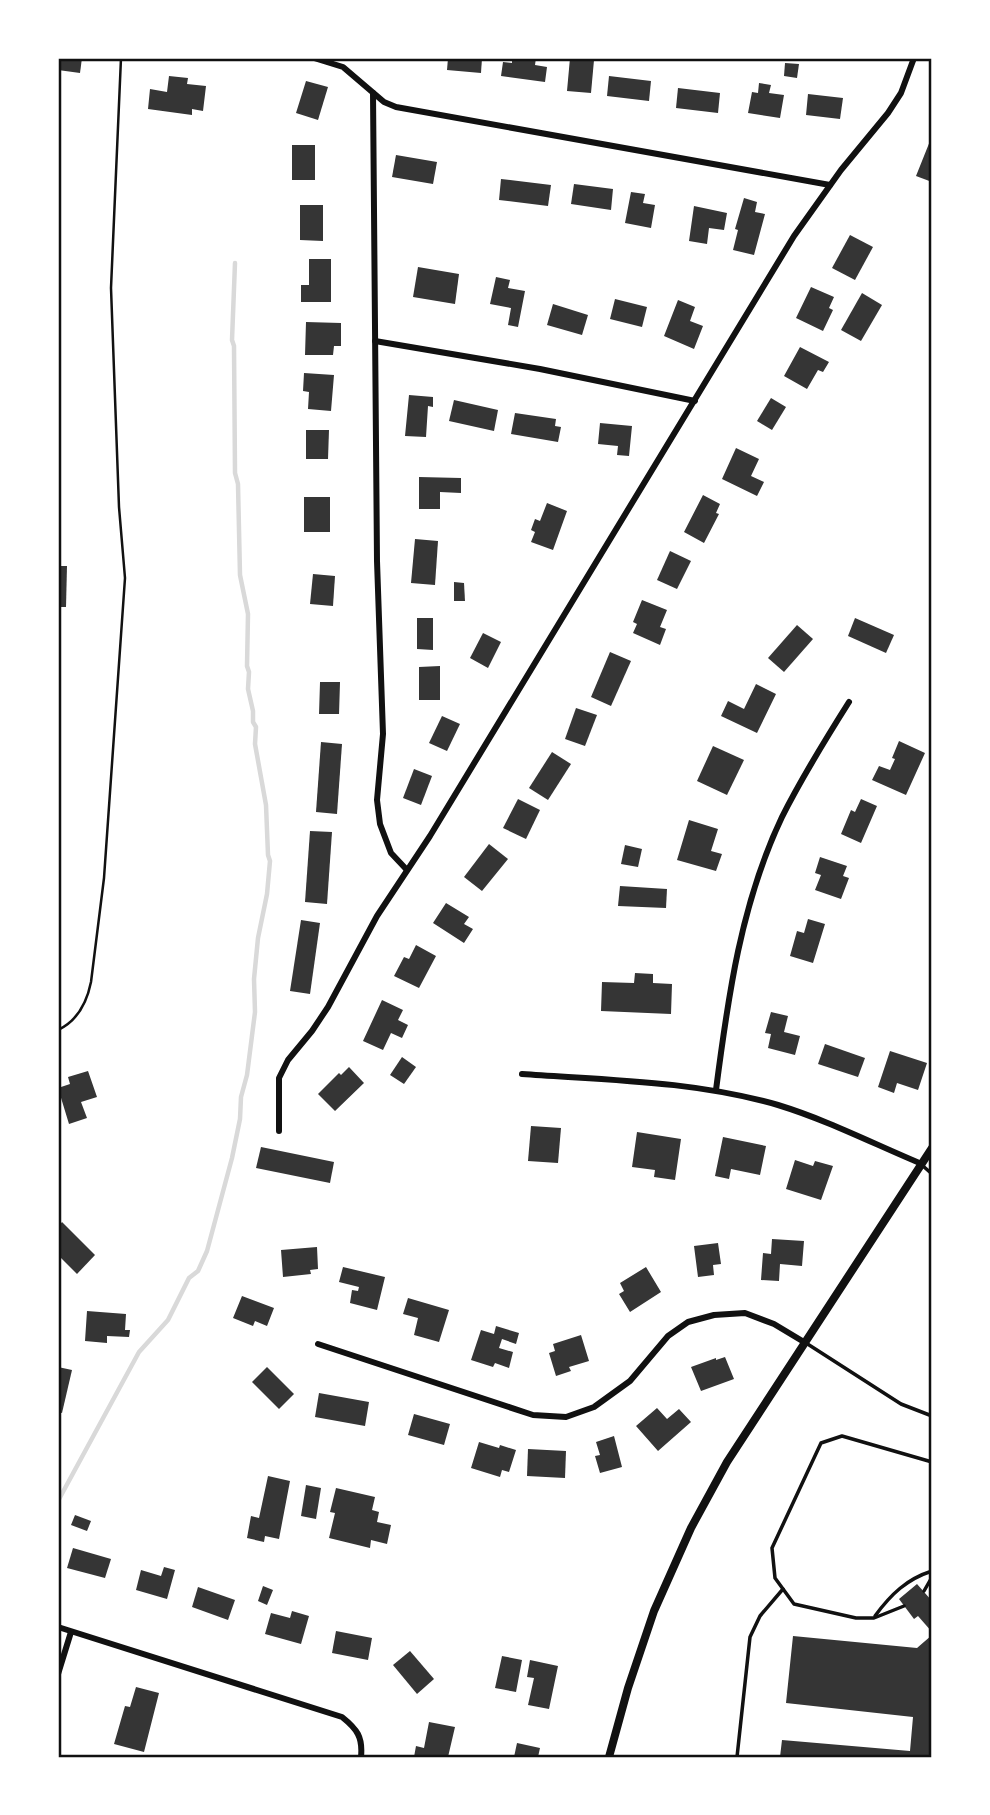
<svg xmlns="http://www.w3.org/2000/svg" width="990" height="1815" font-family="'Open Sans',sans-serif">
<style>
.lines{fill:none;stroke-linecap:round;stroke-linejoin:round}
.stream{stroke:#d9d9d9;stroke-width:4.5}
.building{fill:#353535}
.path{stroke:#111;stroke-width:2.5}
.service{stroke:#111;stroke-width:3.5}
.minor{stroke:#111;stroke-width:6}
.tertiary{stroke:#111;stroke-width:8}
.neatline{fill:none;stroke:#111;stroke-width:2.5}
</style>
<rect width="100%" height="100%" fill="#fff"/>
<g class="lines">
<!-- stream -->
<path class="stream" d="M58,1501L139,1352L168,1320L189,1278L198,1271L207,1251L232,1158L240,1119L241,1097L247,1075L255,1012L254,979L258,938L267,894L270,861L268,855L266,805L255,744L256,727L253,722V711L248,689L249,672L247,666L248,614L240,575L238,484L235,473L234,346L232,340L235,263"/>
</g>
<!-- building -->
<g class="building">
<path d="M58,58H82L80,73L58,70Z"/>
<path d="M448,58H482L481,73L447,70Z"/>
<path d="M512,58H536L535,65L547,67L545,82L501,76L503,62L512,63Z"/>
<path d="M570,58L594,60L591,93L567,91Z"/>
<path d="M785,63L799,64L797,78L784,76Z"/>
<path d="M169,76L188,78L187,84L206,86L203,111L192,109V115L148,109L150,89L167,92Z"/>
<path d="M609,76L651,81L649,101L607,96Z"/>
<path d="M306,81L328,87L318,120L296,113Z"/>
<path d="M759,83L771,85L769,93L784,95L780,118L748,113L752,92L758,93Z"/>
<path d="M678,88L720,93L718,113L676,108Z"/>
<path d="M808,94L843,98L840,119L806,115Z"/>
<path d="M930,141H932V182L916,176Z"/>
<rect x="292" y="145" width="23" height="35"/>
<path d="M396,155L437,162L433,184L392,177Z"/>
<path d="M501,179L551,185L548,206L499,200Z"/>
<path d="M574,184L613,189L611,210L571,204Z"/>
<path d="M631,192L645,194L643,203L655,205L651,228L625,223Z"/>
<path d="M744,198L757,202L755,212L765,214L754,255L733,250L738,230L735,229Z"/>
<path d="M300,205H323V241L300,240Z"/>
<path d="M694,206L727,213L724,230L709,228L707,244L689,241Z"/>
<path d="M850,235L873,247L855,280L832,268Z"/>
<path d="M309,259H331V302H301V285H309Z"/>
<path d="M418,267L459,274L455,304L413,297Z"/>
<path d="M496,277L510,280L508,288L525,291L518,327L508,325L511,308L490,304Z"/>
<path d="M811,287L834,297L829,308L833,310L823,331L796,318Z"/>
<path d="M862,293L882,305L861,341L841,330Z"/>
<path d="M615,299L647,307L642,327L610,319Z"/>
<path d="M678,300L695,307L690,321L703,326L694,349L664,336Z"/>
<path d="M553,304L588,315L582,335L547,325Z"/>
<path d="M306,322L341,323V346H334L333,355H305Z"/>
<path d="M800,347L829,362L823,372L818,370L807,389L784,376Z"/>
<path d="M304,373L334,375L331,411L308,409L309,392L303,391Z"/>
<path d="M409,395L433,397V407L428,406L426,437L405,436Z"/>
<path d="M771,398L786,407L772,430L757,421Z"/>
<path d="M454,400L498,410L494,431L449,421Z"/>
<path d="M515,413L556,419L555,426L561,427L558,442L511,434Z"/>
<path d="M600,423L632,426L629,456L617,455L618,446L598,444Z"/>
<path d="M306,430H329L328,459H306Z"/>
<path d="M736,448L759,459L751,476L764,482L757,496L722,479Z"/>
<path d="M419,477L461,478V493L440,492V509H419Z"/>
<path d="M703,495L720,504L716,513L719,514L704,543L684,532Z"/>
<rect x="304" y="497" width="26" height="35"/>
<path d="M547,503L567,511L553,550L531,542L535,532L531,530L535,519L540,521Z"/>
<path d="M415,539L438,541L435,585L411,583Z"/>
<path d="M670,551L691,561L677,589L657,580Z"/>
<path d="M58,566H67L66,607H58Z"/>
<path d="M313,574L335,576L333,606L310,604Z"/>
<path d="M454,582L464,583L465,601H454Z"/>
<path d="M642,600L667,610L660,627L666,629L660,645L633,633L637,624L633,622Z"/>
<path d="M417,618H433V650L417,649Z"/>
<path d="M855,618L894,635L886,653L848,636Z"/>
<path d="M797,625L813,639L784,672L768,658Z"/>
<path d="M483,633L501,642L488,668L470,658Z"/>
<path d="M610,652L631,661L611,706L591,697Z"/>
<path d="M440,666V700H419V667Z"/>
<path d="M320,682H340L339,714H319Z"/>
<path d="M756,684L776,694L757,733L721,716L728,701L744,709Z"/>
<path d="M576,708L597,715L585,746L565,739Z"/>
<path d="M442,716L460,724L447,751L429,743Z"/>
<path d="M899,741L925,753L906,795L872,780L879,766L890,770L895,759L892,758Z"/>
<path d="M321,742L342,744L337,814L316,812Z"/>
<path d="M713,746L744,760L727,795L697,781Z"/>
<path d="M552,752L571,764L548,800L529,788Z"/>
<path d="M414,769L432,776L421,805L403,798Z"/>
<path d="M518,799L540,810L526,839L503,828Z"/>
<path d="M861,799L877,806L861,843L841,834L851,810L855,812Z"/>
<path d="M689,820L718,829L711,851L722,854L716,871L677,860Z"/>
<path d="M310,831L332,832L327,904L305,902Z"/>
<path d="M489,844L508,859L482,891L464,877Z"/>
<path d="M625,845L642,849L638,867L621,864Z"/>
<path d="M820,857L847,866L843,876L849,878L841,899L815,890L821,875L815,873Z"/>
<path d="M620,886L667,889L666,908L618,906Z"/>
<path d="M446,903L469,917L464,924L473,929L464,943L433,923Z"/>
<path d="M808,919L825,924L813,963L790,956L797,931L804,933Z"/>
<path d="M301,920L320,923L310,994L290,991Z"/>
<path d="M416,945L436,956L419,988L394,976L404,957L409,959Z"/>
<path d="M635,973L653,974V983L672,984L671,1014L601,1011L602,982L634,983Z"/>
<path d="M382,1000L403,1010L398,1020L408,1025L402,1038L391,1033L383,1050L363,1041Z"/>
<path d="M771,1012L788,1016L784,1032L800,1036L795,1055L768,1048L771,1034L765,1033Z"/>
<path d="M825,1044L865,1058L858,1077L818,1064Z"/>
<path d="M890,1051L927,1063L918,1090L897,1083L894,1093L878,1087Z"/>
<path d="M402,1057L416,1067L404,1084L390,1075Z"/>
<path d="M349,1067L364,1083L335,1111L318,1094L339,1073L341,1075Z"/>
<path d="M88,1071L97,1097L81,1102L87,1118L69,1124L58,1088L70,1084L68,1077Z"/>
<path d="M531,1126L561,1128L558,1163L528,1161Z"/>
<path d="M637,1132L681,1139L675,1180L654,1177L655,1170L632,1167Z"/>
<path d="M723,1137L766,1146L760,1175L731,1169L729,1179L715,1176Z"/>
<path d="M261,1147L334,1162L330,1183L256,1168Z"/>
<path d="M795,1160L813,1166L815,1161L833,1166L821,1200L786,1189Z"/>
<path d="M62,1222L95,1255L77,1274L58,1255V1227Z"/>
<path d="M772,1239L804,1241L802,1266L780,1264L779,1281L761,1280L763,1253L771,1254Z"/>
<path d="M718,1243L721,1264L713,1265L714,1275L698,1277L694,1246Z"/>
<path d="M317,1247L318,1269L310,1270L311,1274L283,1277L281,1250Z"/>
<path d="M343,1267L385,1277L377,1310L350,1303L352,1290L358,1291L359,1287L339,1282Z"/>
<path d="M646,1267L661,1292L630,1312L619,1294L624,1291L620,1283Z"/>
<path d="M242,1296L274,1308L267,1326L255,1321L253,1326L233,1318Z"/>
<path d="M408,1298L449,1310L439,1342L414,1335L418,1318L403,1314Z"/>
<path d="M87,1311L126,1314L125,1330H130L129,1337L107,1336V1343L85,1341Z"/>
<path d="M496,1326L519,1333L516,1344L502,1339L499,1348L513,1352L509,1368L495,1363L493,1367L471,1360L481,1330L494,1334Z"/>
<path d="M581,1335L589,1361L569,1367L571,1371L556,1376L549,1353L555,1351L553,1344Z"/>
<path d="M725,1357L734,1379L701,1391L691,1367L716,1358V1360Z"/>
<path d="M58,1367L72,1370L62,1413L58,1412Z"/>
<path d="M267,1367L294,1394L279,1409L252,1382Z"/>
<path d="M319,1393L369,1402L365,1426L315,1417Z"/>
<path d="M657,1408L667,1419L679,1409L691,1422L658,1451L636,1426Z"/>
<path d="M414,1414L450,1424L444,1445L408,1435Z"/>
<path d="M614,1436L622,1467L600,1473L595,1456L600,1455L596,1442Z"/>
<path d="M479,1442L499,1448L500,1445L516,1450L509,1472L502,1470L500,1477L471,1468Z"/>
<path d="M528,1449L566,1451L565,1478L527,1476Z"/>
<path d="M268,1476L290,1481L279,1539L265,1536L264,1542L247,1538L251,1516L259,1518Z"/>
<path d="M306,1485L321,1488L316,1519L301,1516Z"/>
<path d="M336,1488L375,1497L372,1510L379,1512L377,1522L391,1525L387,1544L371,1540L370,1548L329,1538L335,1513L330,1512Z"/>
<path d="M75,1515L91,1521L87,1531L71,1525Z"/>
<path d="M73,1548L111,1559L105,1578L67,1568Z"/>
<path d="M164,1567L175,1570L167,1599L136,1590L141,1570L161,1576Z"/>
<path d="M917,1584L932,1601L930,1606L932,1609V1632L918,1616L914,1619L899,1599Z"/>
<path d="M263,1586L273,1590L267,1605L258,1601Z"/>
<path d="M198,1587L235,1600L228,1620L192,1607Z"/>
<path d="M292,1611L309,1616L301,1644L265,1634L271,1613L290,1618Z"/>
<path d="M336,1631L372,1638L368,1660L332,1653Z"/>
<path d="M932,1635V1757H780L782,1740L910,1751L913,1717L786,1703L793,1636L917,1648Z"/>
<path d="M410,1651L434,1679L417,1694L393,1665Z"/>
<path d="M502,1656L522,1660L516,1692L495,1688Z"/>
<path d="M530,1660L558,1666L549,1709L528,1705L534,1678L527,1677Z"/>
<path d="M136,1687L159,1693L144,1752L114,1744L125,1706L130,1707Z"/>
<path d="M429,1722L455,1727L448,1757H414L416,1746L424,1748Z"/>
<path d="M517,1743L540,1748L538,1757H514Z"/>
</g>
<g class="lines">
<!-- path -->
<path class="path" d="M58,1030C77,1021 87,1002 91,982L104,878L125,578L119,507L111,288L121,58"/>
<!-- service -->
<g class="service">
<path d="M58,539H59"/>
<path d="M923,1166L932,1174"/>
<path d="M806,1343L901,1404L932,1416"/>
<path d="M924,1591L932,1577"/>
<path d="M904,1606L874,1618H856L794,1604L775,1578L772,1548L821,1443L842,1436L932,1462"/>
<path d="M875,1616C891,1594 907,1579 932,1571"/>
<path d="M737,1757L750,1637L760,1616L783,1589"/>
</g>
<!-- minor -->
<g class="minor">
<path d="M314,58L343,67L384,102L396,107L830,185"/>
<path d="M373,93L377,561L383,734L377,800L380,824L391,853L407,870"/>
<path d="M375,341L540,369L695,401"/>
<path d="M522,1074C608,1080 695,1081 778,1105C827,1120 874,1144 922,1164"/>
<path d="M716,1090C728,997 741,903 782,817C802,777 825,740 849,702"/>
<path d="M279,1131V1078L288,1060L312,1031L328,1007L377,916L430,836L794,236L841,170L888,113L901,93L914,58"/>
<path d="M318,1344L533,1415L566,1417L594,1407L630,1381L668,1336L688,1322L714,1315L745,1313L774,1324L804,1342"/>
<path d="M58,1627L342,1717C357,1729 363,1737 361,1757"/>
<path d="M58,1674L71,1632"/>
</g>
<!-- tertiary -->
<path class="tertiary" d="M609,1757L628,1688L654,1611L691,1528L727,1462L932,1148"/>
</g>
<!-- border -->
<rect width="990" height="1815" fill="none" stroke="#ffffff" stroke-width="119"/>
<rect x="60" y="60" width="870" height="1696" class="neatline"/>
</svg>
